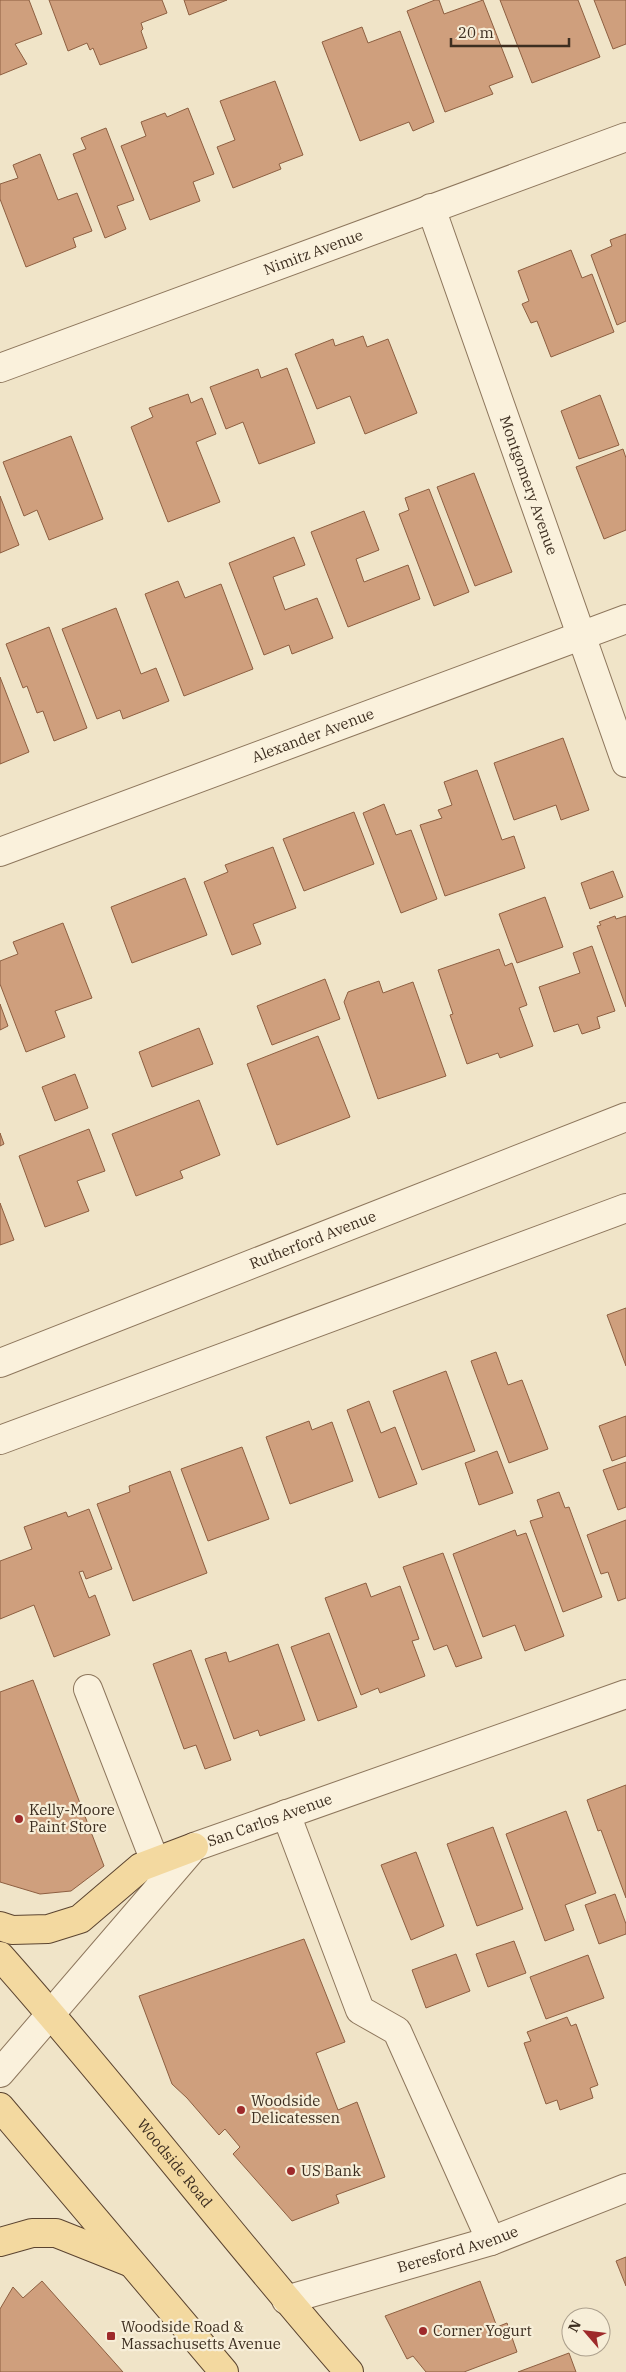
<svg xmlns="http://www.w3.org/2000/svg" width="626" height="2372" font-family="'IBM Plex Serif',serif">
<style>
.building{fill:#cf9f7d;stroke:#8d5f41}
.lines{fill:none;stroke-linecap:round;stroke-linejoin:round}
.minor-casing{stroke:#8d765c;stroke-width:30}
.major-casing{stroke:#5b4430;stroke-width:30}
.minor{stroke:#faf1dc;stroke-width:28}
.major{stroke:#f3d9a0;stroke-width:28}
.poi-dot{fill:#9e2a2b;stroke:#f7eed8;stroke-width:2}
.labels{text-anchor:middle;stroke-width:4.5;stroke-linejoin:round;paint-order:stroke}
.street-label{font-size:15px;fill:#3d2e20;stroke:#f7eed8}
.poi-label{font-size:15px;fill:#3d2e20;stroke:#f7eed8;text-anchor:start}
</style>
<rect width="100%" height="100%" fill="#f0e4c8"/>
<!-- building -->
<g class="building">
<path d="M0,0H29L42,34L15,44L27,64L0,75Z"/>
<path d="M49,0H162L167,13L141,23L143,29L141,31L147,48L100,65L93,48L90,50L87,43L68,51Z"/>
<path d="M184,0H227L189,15Z"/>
<path d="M435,0H439L444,14L483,0L513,77L489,86L493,94L445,112L407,11Z"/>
<path d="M500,0H578L600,57L532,83Z"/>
<path d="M594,0H626V44L613,49Z"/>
<path d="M362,27L368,43L400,31L434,122L413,131L409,122L360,141L322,42Z"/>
<path d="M275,81L303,155L279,164L281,169L233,188L217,147L235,140L220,101Z"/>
<path d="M188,108L214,174L193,182L200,201L150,220L121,146L146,136L141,122L165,113L167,117Z"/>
<path d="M106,128L134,200L117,206L126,229L105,238L73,154L86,149L81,138Z"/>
<path d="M40,154L58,200L77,193L92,231L73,238L76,247L26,267L0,199V184L18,178L13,165Z"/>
<path d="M626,234V321L617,325L591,255L612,246L610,240Z"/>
<path d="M571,250L582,278L592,274L614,332L551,357L537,321L531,323L522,304L529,301L518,271Z"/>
<path d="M363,336L367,347L388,339L417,413L365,434L350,396L317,409L295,354L333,339L335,346Z"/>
<path d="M287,368L315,443L259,464L243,422L226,429L210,387L258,369L261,378Z"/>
<path d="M188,394L191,403L202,398L216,434L196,442L220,502L168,522L131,427L153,417L149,408Z"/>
<path d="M600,395L619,445L579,459L561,411Z"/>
<path d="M71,436L103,519L49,540L37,510L24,516L3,462Z"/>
<path d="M623,449L626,458V530L604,539L576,467Z"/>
<path d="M474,473L512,572L475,586L437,487Z"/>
<path d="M429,489L469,592L434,606L399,514L409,510L405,498Z"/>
<path d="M0,496L19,545L0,553Z"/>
<path d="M364,511L379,550L356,559L364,582L408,565L420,599L348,627L311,532Z"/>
<path d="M294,537L305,565L273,577L285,610L317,598L333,638L292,654L289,645L264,655L229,563Z"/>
<path d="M178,581L185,598L221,584L253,669L184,696L145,594Z"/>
<path d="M116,608L141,674L156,668L169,701L123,719L120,710L97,719L62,629Z"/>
<path d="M49,627L87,728L54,741L43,711L37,713L27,686L23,688L6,644Z"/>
<path d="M0,677L29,752L0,764Z"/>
<path d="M563,738L589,810L561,820L556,805L514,820L494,763Z"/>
<path d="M477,770L502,840L514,836L525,868L445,896L420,825L442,818L438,810L452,805L444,782Z"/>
<path d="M384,804L396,835L411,830L437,899L401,913L363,813Z"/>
<path d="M354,812L374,864L304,891L283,839Z"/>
<path d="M273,847L296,908L253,924L261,944L232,955L204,882L228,872L225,865Z"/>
<path d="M613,871L623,897L590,909L581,883Z"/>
<path d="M185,878L207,935L132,963L111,907Z"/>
<path d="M545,897L563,947L517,963L499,914Z"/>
<path d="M615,916L616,919L626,916V1007L597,926L601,925L599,922Z"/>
<path d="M63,923L92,998L55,1011L65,1037L26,1052L0,984V961L18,954L13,942Z"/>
<path d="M592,946L615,1011L597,1017L600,1028L582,1034L578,1024L554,1032L539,987L580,973L573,953Z"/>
<path d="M499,949L505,966L512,963L527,1005L519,1008L533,1046L500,1058L498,1053L467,1064L450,1015L453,1014L438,970Z"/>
<path d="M325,979L340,1019L272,1045L257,1006Z"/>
<path d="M379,981L383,993L413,982L446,1076L378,1099L344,1002L348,992Z"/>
<path d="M0,1004L8,1026L0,1030Z"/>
<path d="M199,1028L213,1064L152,1087L139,1052Z"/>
<path d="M318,1036L350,1117L277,1145L247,1064Z"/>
<path d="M75,1074L88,1108L55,1121L42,1087Z"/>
<path d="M199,1100L220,1155L180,1171L183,1178L136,1196L112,1134Z"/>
<path d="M89,1129L105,1171L77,1181L89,1211L45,1227L19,1156Z"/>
<path d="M0,1133L4,1144L0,1146Z"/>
<path d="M0,1203L14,1240L0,1245Z"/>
<path d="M626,1308V1366L607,1315Z"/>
<path d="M496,1352L508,1385L522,1380L548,1449L509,1463L471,1361Z"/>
<path d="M446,1371L475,1451L422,1470L393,1391Z"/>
<path d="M369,1401L381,1433L395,1427L417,1484L379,1498L347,1410Z"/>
<path d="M626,1416V1456L612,1461L599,1426Z"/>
<path d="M309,1421L312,1430L332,1422L353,1481L290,1504L266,1437Z"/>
<path d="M242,1447L269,1519L208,1541L181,1469Z"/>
<path d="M497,1451L513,1493L479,1505L465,1463Z"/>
<path d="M626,1462V1507L618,1510L603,1470Z"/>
<path d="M170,1471L207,1573L133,1601L97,1504L130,1492L129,1486Z"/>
<path d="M559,1492L565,1508L569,1507L602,1597L563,1612L530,1521L543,1517L537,1500Z"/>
<path d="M89,1509L112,1569L86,1579L83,1571L79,1572L89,1598L95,1595L110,1635L54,1657L34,1605L0,1619V1561L32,1549L24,1527L66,1512L68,1517Z"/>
<path d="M626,1520V1598L618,1601L608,1572L601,1574L587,1535Z"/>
<path d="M515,1530L517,1536L526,1533L564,1636L525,1651L515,1625L483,1637L453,1554Z"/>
<path d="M443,1553L482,1658L456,1667L447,1645L434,1650L403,1567Z"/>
<path d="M366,1583L371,1597L400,1586L419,1639L412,1641L425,1676L380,1693L378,1688L361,1695L325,1598Z"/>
<path d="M329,1633L357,1707L318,1721L291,1647Z"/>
<path d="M278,1644L305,1720L260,1736L258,1730L234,1739L205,1659L226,1652L229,1662Z"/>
<path d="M191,1650L231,1760L205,1769L196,1745L184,1749L153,1664Z"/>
<path d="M33,1680L104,1866L71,1891L40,1894L0,1882V1692Z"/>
<path d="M626,1785V1898L601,1830L598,1831L587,1800Z"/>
<path d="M566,1811L596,1893L565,1905L574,1930L545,1941L506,1834Z"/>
<path d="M493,1827L523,1909L477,1926L447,1844Z"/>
<path d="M416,1852L444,1926L411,1940L381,1865Z"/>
<path d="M615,1894L626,1924V1934L599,1944L585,1905Z"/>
<path d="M304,1939L345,2042L316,2053L338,2110L357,2102L385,2177L336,2195L339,2203L292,2221L233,2154L240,2147L225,2129L219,2135L187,2098L172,2084L139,1996Z"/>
<path d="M514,1941L526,1973L488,1987L476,1954Z"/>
<path d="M456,1954L470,1991L426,2008L412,1970Z"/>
<path d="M588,1955L604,1998L546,2019L530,1977Z"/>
<path d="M567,2017L571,2026L576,2024L598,2085L590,2088L593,2098L560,2110L557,2100L546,2104L524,2043L531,2041L527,2032Z"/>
<path d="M626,2257V2286L616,2261Z"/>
<path d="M42,2281L123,2372H0V2309L13,2287L23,2298Z"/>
<path d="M480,2281L497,2327L507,2323L517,2352L464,2372H426L413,2356L407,2359L385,2316Z"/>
<path d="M569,2353L576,2372H518Z"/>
</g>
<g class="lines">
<defs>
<g id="minor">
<path id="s1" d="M431,208L626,763"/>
<path id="s2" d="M0,368L626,137"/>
<path id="s3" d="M0,852L626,619"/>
<path id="s4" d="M0,1363L626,1117"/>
<path d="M0,1440L626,1208"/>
<path d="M88,1689L163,1882"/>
<path d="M286,1814L360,2010L397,2031L491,2241"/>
<path id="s5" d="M0,2073L194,1847L626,1694"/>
<path id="s6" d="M286,2300L491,2241L626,2188"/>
</g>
<g id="major">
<path d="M0,1926L12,1930L48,1929L80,1919L141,1867L194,1847"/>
<path id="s7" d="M0,1956C120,2091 230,2236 349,2372"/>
<path d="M0,2107L224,2372"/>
<path d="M0,2242L32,2233H56L129,2262"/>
</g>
</defs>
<!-- minor casing -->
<use href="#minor" class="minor-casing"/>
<!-- major casing -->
<use href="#major" class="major-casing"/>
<!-- minor -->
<use href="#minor" class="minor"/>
<!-- major -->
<use href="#major" class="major"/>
</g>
<!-- markers -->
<g class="poi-dot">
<circle cx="19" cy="1819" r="5"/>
<circle cx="241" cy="2110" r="5"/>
<circle cx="291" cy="2171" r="5"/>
<circle cx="423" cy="2331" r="5"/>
<rect x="106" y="2331" width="10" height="10" rx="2.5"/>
</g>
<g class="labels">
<!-- street labels -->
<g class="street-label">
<text dy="5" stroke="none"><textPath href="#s2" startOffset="334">Nimitz Avenue</textPath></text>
<text dy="5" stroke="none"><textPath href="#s1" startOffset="294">Montgomery Avenue</textPath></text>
<text dy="5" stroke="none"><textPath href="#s3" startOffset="334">Alexander Avenue</textPath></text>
<text dy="5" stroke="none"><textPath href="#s4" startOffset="336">Rutherford Avenue</textPath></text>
<text dy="5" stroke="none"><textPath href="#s5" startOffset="378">San Carlos Avenue</textPath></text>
<text dy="5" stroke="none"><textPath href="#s7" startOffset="271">Woodside Road</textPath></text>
<text dy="5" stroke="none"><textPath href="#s6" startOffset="179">Beresford Avenue</textPath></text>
</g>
<!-- poi labels -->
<g class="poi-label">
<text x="29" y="1815">Kelly-Moore<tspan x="29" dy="17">Paint Store</tspan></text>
<text x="251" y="2106">Woodside<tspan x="251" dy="17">Delicatessen</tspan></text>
<text x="301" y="2176">US Bank</text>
<text x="121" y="2332">Woodside Road &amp;<tspan x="121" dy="17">Massachusetts Avenue</tspan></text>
<text x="433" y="2336">Corner Yogurt</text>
</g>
</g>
<!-- north arrow -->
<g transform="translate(586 2332) rotate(298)"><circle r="24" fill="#f7eed8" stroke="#ada18e"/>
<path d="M0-4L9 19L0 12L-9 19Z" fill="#9e2a2b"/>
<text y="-8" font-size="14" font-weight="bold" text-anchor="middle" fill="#3d2e20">N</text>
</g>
<!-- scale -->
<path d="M451 38v8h118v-8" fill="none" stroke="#3d2e20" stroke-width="2.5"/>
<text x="458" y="38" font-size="15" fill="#3d2e20" stroke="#f7eed8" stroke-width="4" paint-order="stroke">20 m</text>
</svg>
